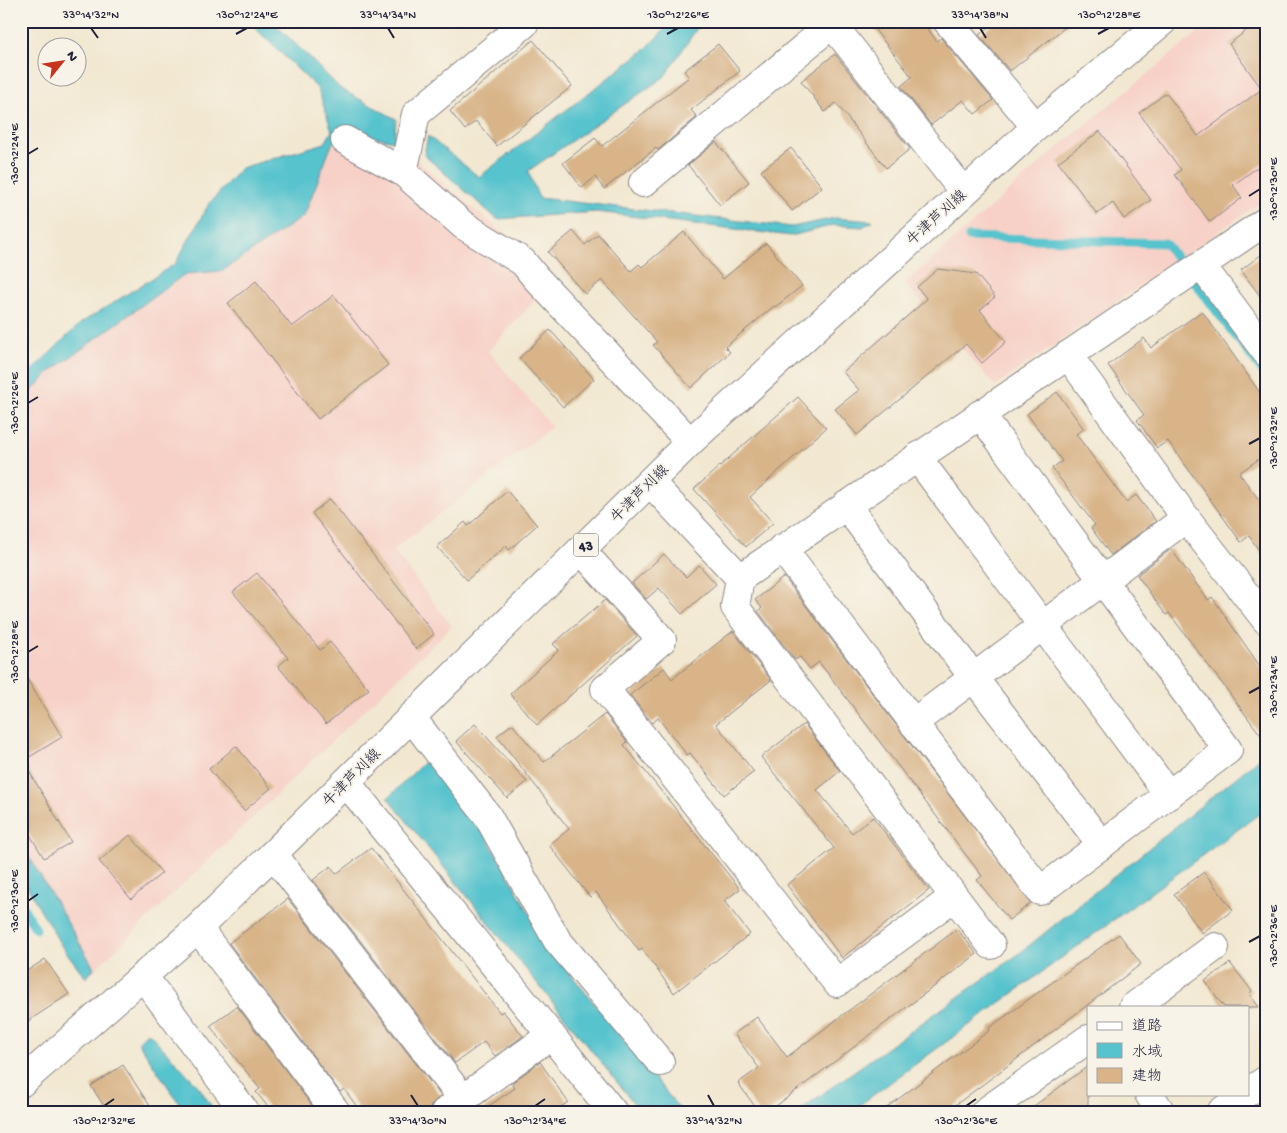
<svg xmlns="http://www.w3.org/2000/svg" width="1287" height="1133" font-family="'Gochi Hand','Klee One',sans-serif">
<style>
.built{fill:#f7d1c7}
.water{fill:#56c3cd;stroke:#3c7284}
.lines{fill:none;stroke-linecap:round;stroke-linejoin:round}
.stream{stroke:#56c3cd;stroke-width:9}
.building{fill:#d8b488}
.minor-casing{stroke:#8a8586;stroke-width:30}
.major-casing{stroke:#8a8586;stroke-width:30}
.minor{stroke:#fff;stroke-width:28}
.major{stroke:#fff;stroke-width:28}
.ticks{fill:none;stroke:#22223b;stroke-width:2}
.labels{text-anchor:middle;stroke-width:4;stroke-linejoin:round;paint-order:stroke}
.shield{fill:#f7f3e8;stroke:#62616f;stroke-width:1}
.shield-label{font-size:14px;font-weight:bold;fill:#22223b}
.street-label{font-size:15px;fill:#22223b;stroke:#f7f3e8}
.neatline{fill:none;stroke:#22223b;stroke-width:2}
.ticks-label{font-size:12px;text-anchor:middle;fill:#22223b}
</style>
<rect width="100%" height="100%" fill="#f7f3e8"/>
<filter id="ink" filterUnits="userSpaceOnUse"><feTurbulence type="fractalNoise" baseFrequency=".02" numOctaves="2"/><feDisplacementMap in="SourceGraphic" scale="10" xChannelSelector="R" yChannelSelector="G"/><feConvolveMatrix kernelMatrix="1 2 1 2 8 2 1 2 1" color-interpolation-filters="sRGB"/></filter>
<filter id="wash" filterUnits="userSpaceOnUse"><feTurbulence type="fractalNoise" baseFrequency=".0096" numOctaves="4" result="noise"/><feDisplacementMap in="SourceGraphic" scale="20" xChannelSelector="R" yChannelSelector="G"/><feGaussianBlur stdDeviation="1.12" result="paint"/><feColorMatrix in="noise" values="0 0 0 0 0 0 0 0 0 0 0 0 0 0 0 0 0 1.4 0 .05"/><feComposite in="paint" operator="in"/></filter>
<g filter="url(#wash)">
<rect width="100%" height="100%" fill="#f2e8d1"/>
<!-- built -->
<g class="built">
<path d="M1212,21H1266V199L995,386L905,283L1063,143Z"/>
<path d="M339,134L416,160L556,278L488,351L552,427L393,550L452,626L86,978L21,865V395Z"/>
</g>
<!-- water -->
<g class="water">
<path d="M248,21H272L341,89L396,119L394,141L345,131L332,144L304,216L222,271L185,274L50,372L21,402V381L81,323L175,264L209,204L241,168L325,143L332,131L318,89Z"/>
<path d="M672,21H702L664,77L528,171L539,198L792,227L835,218L873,221L862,227L834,225L791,236L597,212L497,219L424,155L428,136L479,177L646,49Z"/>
<path d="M1266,753V809L850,1112H797L1020,953Z"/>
<path d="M429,757L477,820L548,946L682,1112H641L388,798Z"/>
<path d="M21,843L94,968L86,978L61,945L21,876Z"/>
<path d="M148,1032L199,1087L215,1112H185L138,1042Z"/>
</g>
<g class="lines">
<!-- stream -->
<g class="stream">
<path d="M969,237L1165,243L1266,376"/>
<path d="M21,904L36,929"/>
</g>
</g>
<g id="blocks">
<!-- building -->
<g class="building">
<path d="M868,21H921L937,41L941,38L993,100L975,114L963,100L931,125L901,86L912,77Z"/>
<path d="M997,21H1073L1010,71L979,35Z"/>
<path d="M1259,21H1266V161L1233,185L1242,198L1210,222L1175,175L1181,170L1139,113L1166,93L1198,136L1262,89L1229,44Z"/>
<path d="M533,40L572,86L497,146L476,121L465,130L450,111Z"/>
<path d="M718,44L740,71L691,110L697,117L658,150L656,148L604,189L595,177L582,188L563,163L595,138L602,146L689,77L684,71Z"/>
<path d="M835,54L910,149L886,168L836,103L825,112L801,81Z"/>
<path d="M1100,131L1151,200L1124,219L1113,203L1097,214L1058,162Z"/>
<path d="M716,142L749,182L720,205L688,165Z"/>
<path d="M791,148L822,187L792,211L761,171Z"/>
<path d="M573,231L585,245L598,234L631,271L639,264L642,267L684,232L723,279L766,243L802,286L775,307L774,306L725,347L730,352L691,388L653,345L657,342L602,280L585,294L548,252Z"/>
<path d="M1266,251V304L1241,270Z"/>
<path d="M938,269L976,274L995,297L980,310L1006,342L982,363L966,344L857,435L835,409L859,390L843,372L927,299L917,287Z"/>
<path d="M256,281L292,327L334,295L388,365L318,419L228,303Z"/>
<path d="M1202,311L1266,401V454L1239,473L1266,509V560L1249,536L1241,542L1168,441L1157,448L1137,420L1144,415L1108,365L1144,338L1151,348Z"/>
<path d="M550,330L594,379L563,407L519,358Z"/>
<path d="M1057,392L1084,429L1076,434L1126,502L1136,495L1156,521L1111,555L1091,528L1095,525L1052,468L1062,461L1027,414Z"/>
<path d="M798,397L826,428L750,497L773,523L746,547L694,489Z"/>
<path d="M507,491L537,525L509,550L506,546L467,580L437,547L465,522L468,526Z"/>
<path d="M330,499L434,634L416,649L312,513Z"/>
<path d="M1171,549L1208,600L1212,597L1266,675V742L1169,613L1166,615L1137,575Z"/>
<path d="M664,554L686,577L699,565L716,584L682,614L659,588L646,599L632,583Z"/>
<path d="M257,573L320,650L330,642L369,689L326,724L278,666L288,658L233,592Z"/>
<path d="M784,577L1031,903L1009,920L977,880L982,876L819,662L810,669L800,657L795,660L758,611L762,608L755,600Z"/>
<path d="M605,600L637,636L537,725L510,694L559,650L553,644Z"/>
<path d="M733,631L771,680L716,724L754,772L724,795L690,753L687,755L658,718L652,723L630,695L664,668L672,679Z"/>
<path d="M21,669L62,737L23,761L71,842L44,858L21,820Z"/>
<path d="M605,714L627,742L624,745L740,889L724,901L750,934L674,993L642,949L639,951L596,892L590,897L549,845L569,829L497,736L512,724L544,762Z"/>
<path d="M475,724L527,782L507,798L456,741Z"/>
<path d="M804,724L840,771L817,790L852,833L873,817L929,890L842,958L787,885L834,848L761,757Z"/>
<path d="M236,746L271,788L244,811L209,769Z"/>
<path d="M130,835L162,873L131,899L99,861Z"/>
<path d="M371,848L500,1013L503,1011L523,1036L495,1056L484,1042L455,1063L313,880L331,866L336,874Z"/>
<path d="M1204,872L1233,910L1202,933L1174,894Z"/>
<path d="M288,899L441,1096L431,1105L430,1112H361L344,1089L340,1092L229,943Z"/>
<path d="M957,929L977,954L768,1112H759L738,1083L759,1068L734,1034L757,1017L787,1057Z"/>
<path d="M1119,934L1141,964L1014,1061L946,1112H881L990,1030L989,1028Z"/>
<path d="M45,959L69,994L21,1026V975Z"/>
<path d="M1230,963L1252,991L1249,994L1259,1007H1224L1205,981Z"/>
<path d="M237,1006L316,1111L314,1112H272L256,1092L260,1089L210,1026Z"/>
<path d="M540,1062L568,1102L554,1112H480L515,1088L512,1084L514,1081Z"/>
<path d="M123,1065L154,1112H108L91,1086Z"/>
<path d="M1088,1066V1112H1026Z"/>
</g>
</g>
</g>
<g filter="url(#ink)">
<use href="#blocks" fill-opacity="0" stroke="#8a8586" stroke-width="1"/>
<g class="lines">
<defs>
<g id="minor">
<path d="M947,21L1036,127"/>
<path d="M345,140L403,172L463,225L523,262L536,278L690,442"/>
<path d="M403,172L416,114L524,24"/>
<path d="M643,183L832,24L964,192"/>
<path d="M1201,265L1266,352"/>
<path d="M1068,355L1186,518L1266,620"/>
<path d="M917,457L1169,795"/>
<path d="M650,482L740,578L735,607L991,945"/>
<path d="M846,505L973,677L1102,845"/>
<path d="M782,548L1040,891L1228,750L980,414"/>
<path d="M581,550L662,640L605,689L837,983L954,897"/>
<path d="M740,578L1266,221"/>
<path d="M411,717L487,815L557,940L660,1062"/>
<path d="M913,723L1186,518"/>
<path d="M346,782L613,1112"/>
<path d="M273,854L463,1099"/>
<path d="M198,928L336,1112"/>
<path d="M143,976L245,1112"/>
<path d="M1133,1007L1215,947"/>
<path d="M1248,1092L1266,1080"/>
<path d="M1149,1094L1161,1112"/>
<path d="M445,1112L551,1035"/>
<path d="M985,1112L1088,1039"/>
<path d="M1221,1112L1245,1094"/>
</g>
<path id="major" d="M21,1083L198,928L690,442L1036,127L1163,21"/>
</defs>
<!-- minor casing -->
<use href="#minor" class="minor-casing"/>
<!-- major casing -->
<use href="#major" class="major-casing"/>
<!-- minor -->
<use href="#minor" class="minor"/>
<!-- major -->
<use href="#major" class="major"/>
</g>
</g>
<!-- ticks -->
<path class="ticks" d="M91,28L98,38M388,28L394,38M980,28L986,38M236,34L247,28M667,34L678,28M1098,34L1109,28M28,154L38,148M1249,196L1260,189M28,403L38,397M1249,444L1260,438M28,652L38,646M1249,693L1260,687M28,901L38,894M1249,942L1260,936M411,1095L418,1106M708,1095L714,1106M104,1106L114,1099M535,1106L545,1099M966,1106L976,1099"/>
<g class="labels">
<!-- shield labels -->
<rect class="shield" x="573.5" y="533.5" width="25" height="23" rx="4"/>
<g class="shield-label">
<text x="586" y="550">43</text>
</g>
<!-- street labels -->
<g class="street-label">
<text transform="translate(936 217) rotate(-42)" y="5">牛津芦刈線</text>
<text transform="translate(639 493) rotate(-45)" y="5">牛津芦刈線</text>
<text transform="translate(351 777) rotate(-45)" y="5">牛津芦刈線</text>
</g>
</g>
<!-- margin -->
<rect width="1287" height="1133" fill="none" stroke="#f7f3e8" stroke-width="55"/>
<!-- legend -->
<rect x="1087" y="1006" width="162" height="90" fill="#f7f3e8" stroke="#a29fa3"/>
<rect x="1097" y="1022" width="25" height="8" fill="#ffffff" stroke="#a29fa3"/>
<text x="1132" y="1030" font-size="15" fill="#22223b">道路</text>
<rect x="1097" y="1043" width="25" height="15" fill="#56c3cd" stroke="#a29fa3"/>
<text x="1132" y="1056" font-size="15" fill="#22223b">水域</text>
<rect x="1097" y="1068" width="25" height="15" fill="#d8b488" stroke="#a29fa3"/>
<text x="1132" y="1080" font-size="15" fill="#22223b">建物</text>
<!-- north arrow -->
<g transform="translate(62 62) rotate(60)"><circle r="24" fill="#f7f3e8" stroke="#a29fa3"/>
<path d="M0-4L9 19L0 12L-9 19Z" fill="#c8321e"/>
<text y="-8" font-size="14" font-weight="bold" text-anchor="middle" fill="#22223b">N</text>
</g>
<rect x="28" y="28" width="1232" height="1078" class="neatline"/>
<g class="ticks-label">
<text x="91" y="18">33°14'32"N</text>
<text x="247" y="18">130°12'24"E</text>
<text x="388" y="18">33°14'34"N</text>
<text x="678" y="18">130°12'26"E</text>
<text x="980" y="18">33°14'38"N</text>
<text x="1109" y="18">130°12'28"E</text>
<text transform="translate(14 154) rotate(-90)" y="4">130°12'24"E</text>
<text transform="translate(1273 189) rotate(-90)" y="4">130°12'30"E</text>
<text transform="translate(14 403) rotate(-90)" y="4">130°12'26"E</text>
<text transform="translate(1273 438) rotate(-90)" y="4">130°12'32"E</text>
<text transform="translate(14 652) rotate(-90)" y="4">130°12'28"E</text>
<text transform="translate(1273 687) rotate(-90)" y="4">130°12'34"E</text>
<text transform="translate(14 901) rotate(-90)" y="4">130°12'30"E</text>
<text transform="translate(1273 936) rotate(-90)" y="4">130°12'36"E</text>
<text x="104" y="1124">130°12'32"E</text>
<text x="418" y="1124">33°14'30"N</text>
<text x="535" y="1124">130°12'34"E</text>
<text x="714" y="1124">33°14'32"N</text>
<text x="966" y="1124">130°12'36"E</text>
</g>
</svg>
